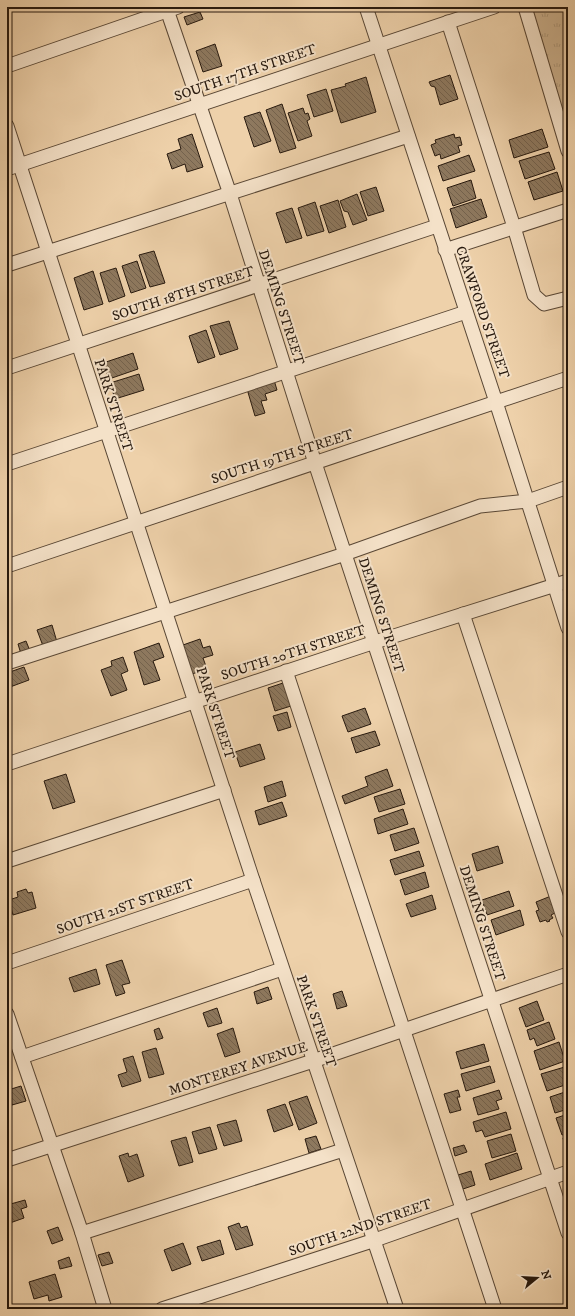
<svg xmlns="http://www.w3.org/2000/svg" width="575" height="1316" font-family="'IM FELL DW Pica',serif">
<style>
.grass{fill:url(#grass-tufts);stroke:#7a664e}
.building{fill:url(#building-back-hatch);stroke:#27190e}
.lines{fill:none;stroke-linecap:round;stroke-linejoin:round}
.minor-casing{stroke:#594735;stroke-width:15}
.minor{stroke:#f4e1c8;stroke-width:13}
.labels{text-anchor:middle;stroke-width:4;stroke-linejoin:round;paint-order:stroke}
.street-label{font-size:14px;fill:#27190e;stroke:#f4e1c8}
</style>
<defs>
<pattern id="grass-tufts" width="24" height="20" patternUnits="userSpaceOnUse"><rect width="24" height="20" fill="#ccb28f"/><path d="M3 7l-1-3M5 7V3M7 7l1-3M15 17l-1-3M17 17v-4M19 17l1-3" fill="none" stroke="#af987a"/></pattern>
<pattern id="building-back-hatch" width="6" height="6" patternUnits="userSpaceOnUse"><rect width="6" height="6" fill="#8e795f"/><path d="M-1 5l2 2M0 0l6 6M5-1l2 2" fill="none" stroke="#74624d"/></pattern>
</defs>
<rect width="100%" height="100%" fill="#eed1aa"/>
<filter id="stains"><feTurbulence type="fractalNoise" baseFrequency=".005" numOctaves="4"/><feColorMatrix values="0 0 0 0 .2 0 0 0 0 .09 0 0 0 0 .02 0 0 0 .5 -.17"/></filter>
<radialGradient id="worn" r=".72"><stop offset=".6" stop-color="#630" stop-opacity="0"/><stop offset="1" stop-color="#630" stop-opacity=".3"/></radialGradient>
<!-- grass -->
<path class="grass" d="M525,7H568V151Z"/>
<!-- building -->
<g class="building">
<path d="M36,7H51L37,11Z"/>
<path d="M200,12L203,19L187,25L184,17Z"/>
<path d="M215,44L222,66L203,72L196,51Z"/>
<path d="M450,75L458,99L440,105L435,87L431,86L429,82Z"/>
<path d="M366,77L376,112L341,123L331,90L346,86L345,84Z"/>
<path d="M326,89L333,111L314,117L307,95Z"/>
<path d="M282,104L296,148L280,153L266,110Z"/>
<path d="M303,108L305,114L308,113L310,119L307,121L312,136L298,141L288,113Z"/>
<path d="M260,112L271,141L254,147L244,117Z"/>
<path d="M542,129L548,147L514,158L509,140Z"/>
<path d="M192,134L203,167L187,172L185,164L172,169L167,154L181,149L178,139Z"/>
<path d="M454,134L455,138L460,137L462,145L458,146L460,152L441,159L440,154L435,156L431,145L436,143L435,140Z"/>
<path d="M549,152L555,169L525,179L519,161Z"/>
<path d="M469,155L475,171L443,181L438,166Z"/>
<path d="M557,172L563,191L534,200L528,182Z"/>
<path d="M471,180L476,198L453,206L447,188Z"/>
<path d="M376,187L384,211L368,216L360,192Z"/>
<path d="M357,194L367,220L353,225L348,212L344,211L340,201Z"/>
<path d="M481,199L487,217L456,228L450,209Z"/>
<path d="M338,200L346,227L329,233L320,206Z"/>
<path d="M315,202L324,231L307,236L298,208Z"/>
<path d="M292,208L302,238L286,243L276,213Z"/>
<path d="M154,251L165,283L150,287L139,255Z"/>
<path d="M137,261L146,288L131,293L122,266Z"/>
<path d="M116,268L125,296L109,302L100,273Z"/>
<path d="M93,271L103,304L84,310L74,278Z"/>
<path d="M229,321L238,349L220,355L210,326Z"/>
<path d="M206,330L215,357L198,363L189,336Z"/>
<path d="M133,353L138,369L109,379L103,363Z"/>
<path d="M139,374L144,390L115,399L110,383Z"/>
<path d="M274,380L277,390L265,394L267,400L261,401L265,413L255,416L247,389Z"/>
<path d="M52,625L57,642L43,646L37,630Z"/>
<path d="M200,639L203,648L210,646L213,655L203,658L207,669L192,674L183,645Z"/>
<path d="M26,641L30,651L21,654L18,644Z"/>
<path d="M159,643L164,657L153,661L160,680L144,685L134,652Z"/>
<path d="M123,657L128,671L121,674L127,690L111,696L101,670L112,666L111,661Z"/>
<path d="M24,667L29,680L10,687L7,673Z"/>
<path d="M283,683L291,706L275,711L268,688Z"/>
<path d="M365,708L371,724L348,732L342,716Z"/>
<path d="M287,712L291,727L278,731L273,716Z"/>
<path d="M375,731L380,745L356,753L351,738Z"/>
<path d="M260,744L265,759L240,767L235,752Z"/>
<path d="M387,769L393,786L345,804L342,796L368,786L365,777Z"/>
<path d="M66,774L75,802L53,809L44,781Z"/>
<path d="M282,781L286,796L268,802L264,787Z"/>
<path d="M400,789L405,804L379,812L374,797Z"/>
<path d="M282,802L287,816L259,825L255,811Z"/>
<path d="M403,809L408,824L378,834L374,819Z"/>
<path d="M414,828L419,843L395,851L390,835Z"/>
<path d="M498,846L503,863L477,871L472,854Z"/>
<path d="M419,851L424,866L395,875L390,860Z"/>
<path d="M425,872L429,887L405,895L400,880Z"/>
<path d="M26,889L28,893L32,892L36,908L13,915L9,900L18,897L17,892Z"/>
<path d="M509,891L514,906L487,915L482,900Z"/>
<path d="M432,895L436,909L411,917L406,904Z"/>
<path d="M551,896L557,912L551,915L553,918L549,920L550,921L547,922L546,920L540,922L536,911L539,910L536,902Z"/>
<path d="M520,910L524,925L496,935L491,920Z"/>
<path d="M122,960L130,983L122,985L125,993L116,996L106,965Z"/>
<path d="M96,969L100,984L74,992L69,978Z"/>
<path d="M268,987L272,999L257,1004L254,992Z"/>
<path d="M342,991L347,1006L337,1009L333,994Z"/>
<path d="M537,1001L544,1020L526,1027L519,1008Z"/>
<path d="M217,1008L222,1023L208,1027L203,1013Z"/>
<path d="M549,1022L555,1039L537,1046L534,1038L530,1040L527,1030Z"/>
<path d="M159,1028L163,1038L157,1040L154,1030Z"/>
<path d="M233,1028L240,1052L225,1057L217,1034Z"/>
<path d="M559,1042L565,1061L540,1070L534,1051Z"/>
<path d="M484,1044L489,1061L461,1069L456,1052Z"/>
<path d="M156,1048L164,1074L149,1078L142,1052Z"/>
<path d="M133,1056L141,1081L122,1087L118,1075L127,1072L123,1059Z"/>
<path d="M490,1066L495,1082L466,1091L461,1074Z"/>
<path d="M568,1066V1084L547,1091L541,1074Z"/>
<path d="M21,1086L26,1101L12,1105L8,1090Z"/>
<path d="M458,1090L460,1097H457L461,1110L450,1113L444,1094Z"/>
<path d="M499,1090L502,1099L496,1101L499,1109L478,1115L473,1098Z"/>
<path d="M568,1091V1109L555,1113L550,1097Z"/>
<path d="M307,1096L317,1123L299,1130L289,1102Z"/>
<path d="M285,1104L293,1125L274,1132L267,1110Z"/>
<path d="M506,1112L511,1129L485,1137L482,1130L476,1132L473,1122Z"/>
<path d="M568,1114V1133L562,1135L556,1118Z"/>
<path d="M236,1120L242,1141L224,1146L217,1125Z"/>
<path d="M210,1127L217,1149L199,1154L192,1132Z"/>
<path d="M511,1134L516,1151L492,1158L487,1141Z"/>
<path d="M316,1136L321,1149L309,1153L305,1139Z"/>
<path d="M568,1136V1149H566L563,1138Z"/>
<path d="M186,1137L193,1162L179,1166L171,1141Z"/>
<path d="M464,1145L467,1152L455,1156L453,1148Z"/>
<path d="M128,1153L129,1157L137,1154L144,1176L128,1182L119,1156Z"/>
<path d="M517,1153L522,1169L490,1180L485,1164Z"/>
<path d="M471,1171L475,1185L463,1189L458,1175Z"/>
<path d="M25,1200L27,1207L21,1209L24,1218L7,1224V1205Z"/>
<path d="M239,1223L241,1228L247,1226L253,1245L236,1250L228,1227Z"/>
<path d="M58,1227L63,1240L52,1244L47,1231Z"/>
<path d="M220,1240L224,1254L202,1261L197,1247Z"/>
<path d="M183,1243L191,1264L172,1271L164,1250Z"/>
<path d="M109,1252L113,1263L102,1266L98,1255Z"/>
<path d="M69,1257L72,1266L60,1269L58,1261Z"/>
<path d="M55,1274L62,1297L49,1301L48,1295L34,1299L29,1282Z"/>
</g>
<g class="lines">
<defs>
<g id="minor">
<path d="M166,7L230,194L315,463L568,1233"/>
<path d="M366,7L496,402L568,628"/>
<path d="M525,7L568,151"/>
<path d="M448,22L514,227L534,295L544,304L568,298"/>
<path d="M7,66L178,7"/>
<path d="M7,126L253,880L397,1309"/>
<path d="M7,169L494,7"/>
<path d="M445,250L568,210"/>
<path d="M7,265L408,136"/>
<path d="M7,368L437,226"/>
<path d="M7,464L466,312"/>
<path d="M7,566L568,378"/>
<path d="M463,614L568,932"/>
<path d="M7,663L345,554L480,506L528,501L568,487"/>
<path d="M286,671L495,1309"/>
<path d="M7,764L375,642L568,581"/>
<path d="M7,861L224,790"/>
<path d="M7,963L253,880"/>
<path d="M7,1014L82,1233L105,1309"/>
<path d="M22,1057L282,969"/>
<path d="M7,1160L313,1061L568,974"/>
<path d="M82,1233L343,1150"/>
<path d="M162,1309L375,1240L568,1172"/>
</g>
</defs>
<!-- minor casing -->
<use href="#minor" class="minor-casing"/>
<!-- minor -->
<use href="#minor" class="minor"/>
</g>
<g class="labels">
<!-- street labels -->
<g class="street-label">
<text transform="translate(245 72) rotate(-19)" y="5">SOUTH 17TH STREET</text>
<text transform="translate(183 293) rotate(-18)" y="5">SOUTH 18TH STREET</text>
<text transform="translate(282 307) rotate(72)" y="5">DEMING STREET</text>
<text transform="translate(483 312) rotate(71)" y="5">CRAWFORD STREET</text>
<text transform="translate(114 405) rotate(72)" y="5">PARK STREET</text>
<text transform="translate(282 456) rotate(-18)" y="5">SOUTH 19TH STREET</text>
<text transform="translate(382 615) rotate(72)" y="5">DEMING STREET</text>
<text transform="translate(293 652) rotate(-18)" y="5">SOUTH 20TH STREET</text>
<text transform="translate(216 713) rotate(72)" y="5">PARK STREET</text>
<text transform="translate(125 906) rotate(-19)" y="5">SOUTH 21ST STREET</text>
<text transform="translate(483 923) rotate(72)" y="5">DEMING STREET</text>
<text transform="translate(317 1021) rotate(71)" y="5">PARK STREET</text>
<text transform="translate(238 1068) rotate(-18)" y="5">MONTEREY AVENUE</text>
<text transform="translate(360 1227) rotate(-19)" y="5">SOUTH 22ND STREET</text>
</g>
</g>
<!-- margin -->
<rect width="575" height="1316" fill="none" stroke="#eed1aa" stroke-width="24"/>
<rect x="8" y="8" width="559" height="1300" fill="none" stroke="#27190e" stroke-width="2"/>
<rect x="12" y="12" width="551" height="1292" fill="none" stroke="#27190e"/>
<!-- north arrow -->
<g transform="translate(537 1278) rotate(72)" stroke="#f4e1c8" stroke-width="3" paint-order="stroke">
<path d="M0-3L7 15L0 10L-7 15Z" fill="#27190e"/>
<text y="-6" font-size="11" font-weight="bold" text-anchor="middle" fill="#27190e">N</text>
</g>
<rect width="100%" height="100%" filter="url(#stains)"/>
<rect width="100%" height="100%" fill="url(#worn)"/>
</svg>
